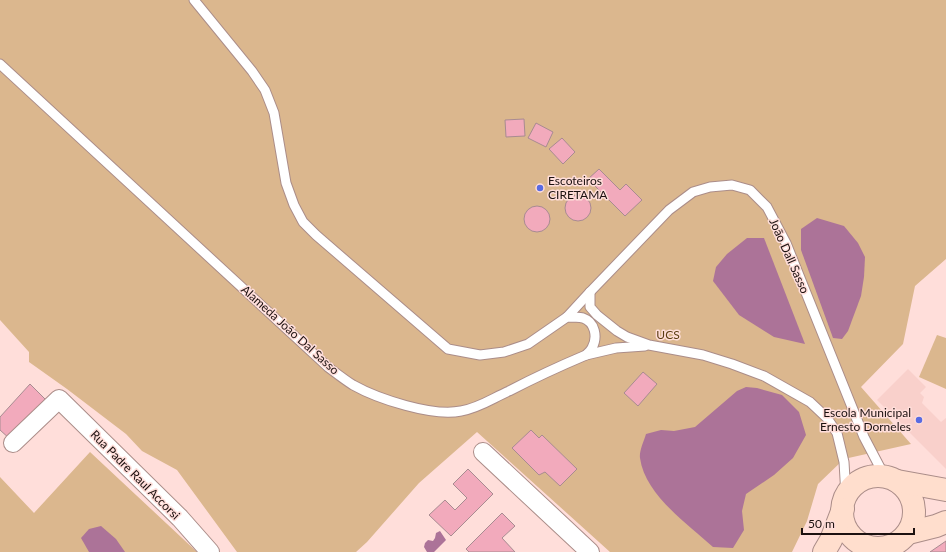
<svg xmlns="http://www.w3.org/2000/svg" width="946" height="552" font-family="Lato,sans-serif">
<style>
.built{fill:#f9d0cb}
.green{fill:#dbb78e}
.water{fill:#ac7398}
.building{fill:#f2aabc;stroke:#a88b91}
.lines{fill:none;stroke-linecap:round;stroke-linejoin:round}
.lane-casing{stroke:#ab8d89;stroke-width:11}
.street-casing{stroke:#ab8d89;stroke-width:20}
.secondary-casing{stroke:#ab8d89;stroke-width:24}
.lane{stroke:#fff;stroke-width:9}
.street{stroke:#fff;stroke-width:18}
.secondary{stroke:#ffdecd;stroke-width:22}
.poi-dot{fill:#596be2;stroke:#ffdeda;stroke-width:1.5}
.labels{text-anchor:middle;stroke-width:3;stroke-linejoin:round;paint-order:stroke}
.poi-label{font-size:12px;fill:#1c1110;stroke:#ffdeda;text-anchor:start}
.street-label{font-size:12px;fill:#1c1110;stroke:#ffdeda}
.park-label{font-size:12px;fill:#5b3c12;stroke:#ffdeda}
</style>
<rect width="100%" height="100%" fill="#ffdeda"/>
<!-- built -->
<path class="built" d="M908,369L926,387L920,393L924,397L922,403L941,422L946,418V469L877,400Z"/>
<!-- green -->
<g class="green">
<path d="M0,0H946V259L915,286L903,344L861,387L911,444L844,459L818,484L807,521L792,552H610L477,432L419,483L367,542L356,552H237L177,470L142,451L126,434L67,389L29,362V352L0,320Z"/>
<path d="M937,335L946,338V389L919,377Z"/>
<path d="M90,452L197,552H0V477L34,513Z"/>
</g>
<!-- water -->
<g class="water">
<path d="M817,218L844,226L858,243L865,257L864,277L861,296L848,331L842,339L833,338L801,250V229Z"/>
<path d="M747,238H764L805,344L774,337L739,315L713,281L716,267L727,254Z"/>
<path d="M746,387L757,388L782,395L799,412L806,435L793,458L774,475L746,494L742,511L744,530L733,548L713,547C688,524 645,495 640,458C639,451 644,441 646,434L661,430L674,431L695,427L737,391Z"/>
<path d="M101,526L116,539L125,552H89L81,538L89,529Z"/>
<path d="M440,531L446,540L434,552H427L424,547L425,543L428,540L433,541L435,538L436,533Z"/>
</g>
<!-- building -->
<g class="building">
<path d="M524,119L525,136L506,137L505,120Z"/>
<path d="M536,123L553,132L546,147L528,138Z"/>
<path d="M562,138L575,152L563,164L549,149Z"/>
<path d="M599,169L620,190L626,184L642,200L625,216L588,179Z"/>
<circle cx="578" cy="208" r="13"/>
<circle cx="537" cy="219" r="13"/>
<path d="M643,372L657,384L638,406L624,393Z"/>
<path d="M30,384L46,400L10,439L0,430V417Z"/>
<path d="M531,430L539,438L542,435L577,469L560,486L545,472L539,475L512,448Z"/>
<path d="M468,469L493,494L451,536L429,515L445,500L455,510L467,498L453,484Z"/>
<path d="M502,513L515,526L502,538L515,552H469L466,549Z"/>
<path d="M946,541V552H930Z"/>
</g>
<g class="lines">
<defs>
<g id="lane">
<path d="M0,64L328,367C336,373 345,380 353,385C378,399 433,417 461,411C479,408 493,398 509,391C534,378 560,366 586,355C588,353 591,350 592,348C598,337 595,322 583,318C578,317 572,317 567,317L528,344L504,352L480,355L448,349L316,235L303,222L294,205L286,183L274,113L265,90L252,71L194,0"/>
<path d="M590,292V307L597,315L617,331L627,337L649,345L703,355L732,364L764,376L810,402L827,418L837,433L844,462L846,496"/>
<path d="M567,317L590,292L669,210L693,192L710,187L732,185L750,190L767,207L786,243L864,437L885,477"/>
<path d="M586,355L616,348L645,346"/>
</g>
<g id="street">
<path d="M13,443L59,399L180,518L210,552"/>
<path d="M483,452L590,552"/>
</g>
<g id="secondary">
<circle cx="878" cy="512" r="36"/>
<path d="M897,481L946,490"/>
<path d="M908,533L936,526L946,522"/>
<path d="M824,552L831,540L843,509"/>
</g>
</defs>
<!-- lane casing -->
<use href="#lane" class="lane-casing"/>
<!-- street casing -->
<use href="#street" class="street-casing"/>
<!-- secondary casing -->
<use href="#secondary" class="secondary-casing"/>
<!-- lane -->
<use href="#lane" class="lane"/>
<!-- street -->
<use href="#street" class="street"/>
<!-- secondary -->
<use href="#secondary" class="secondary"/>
</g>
<!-- markers -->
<g class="poi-dot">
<circle cx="540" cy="188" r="4"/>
<circle cx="919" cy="420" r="4"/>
</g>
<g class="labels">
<!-- poi labels -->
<g class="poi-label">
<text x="548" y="185">Escoteiros<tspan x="548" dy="14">CIRETAMA</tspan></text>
<text x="911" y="417" text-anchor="end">Escola Municipal<tspan x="911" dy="14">Ernesto Dorneles</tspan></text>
</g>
<!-- street labels -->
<g class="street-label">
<text transform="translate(789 256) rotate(66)" y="4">João Dall Sasso</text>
<text transform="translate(290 330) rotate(42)" y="4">Alameda João Dal Sasso</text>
<text transform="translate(135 475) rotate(45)" y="4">Rua Padre Raul Accorsi</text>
</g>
<!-- park labels -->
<g class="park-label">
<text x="668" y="339">UCS</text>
</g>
</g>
<!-- scale -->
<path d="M802 528v6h112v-6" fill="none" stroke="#1c1110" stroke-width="2"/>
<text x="808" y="528" font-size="12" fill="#1c1110" stroke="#ffdeda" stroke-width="3" paint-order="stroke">50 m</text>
</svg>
